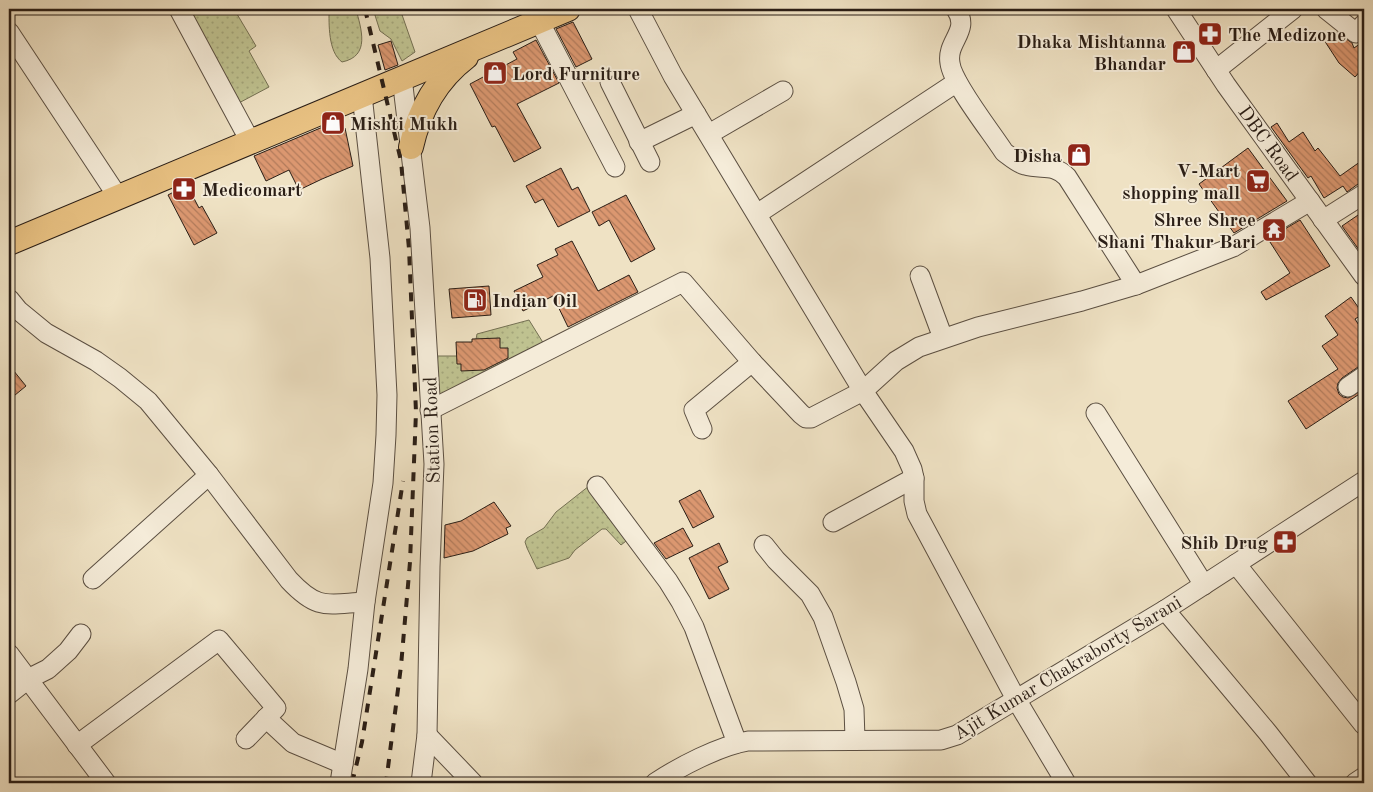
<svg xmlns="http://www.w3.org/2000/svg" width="1373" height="792" font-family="'Old Standard TT',serif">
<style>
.grass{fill:url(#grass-dots);stroke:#747053}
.building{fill:url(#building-back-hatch);stroke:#2a1e16}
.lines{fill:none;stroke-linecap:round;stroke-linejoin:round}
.minor-casing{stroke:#5b4f42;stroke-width:21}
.major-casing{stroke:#2a1e16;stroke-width:26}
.minor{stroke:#f5ecd9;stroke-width:19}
.major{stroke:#e8c182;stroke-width:24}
.rail{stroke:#2a1e16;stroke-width:4;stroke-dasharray:9 9;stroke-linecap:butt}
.labels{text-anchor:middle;stroke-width:4;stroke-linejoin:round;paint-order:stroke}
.poi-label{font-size:19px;font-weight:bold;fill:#2a1e16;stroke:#f5ecd9;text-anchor:start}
.street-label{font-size:19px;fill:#2a1e16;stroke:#f5ecd9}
</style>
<defs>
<pattern id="grass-dots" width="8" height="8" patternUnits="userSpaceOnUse" patternTransform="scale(1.25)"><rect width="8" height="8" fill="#bfc290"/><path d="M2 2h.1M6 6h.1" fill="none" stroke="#a4a67b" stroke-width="1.8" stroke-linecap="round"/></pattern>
<pattern id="building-back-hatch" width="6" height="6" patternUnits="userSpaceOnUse" patternTransform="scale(1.25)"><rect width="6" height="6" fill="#db9770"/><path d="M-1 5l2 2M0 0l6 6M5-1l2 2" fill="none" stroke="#b27b5b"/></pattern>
</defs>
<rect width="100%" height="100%" fill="#efe2c4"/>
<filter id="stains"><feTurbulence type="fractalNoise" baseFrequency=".004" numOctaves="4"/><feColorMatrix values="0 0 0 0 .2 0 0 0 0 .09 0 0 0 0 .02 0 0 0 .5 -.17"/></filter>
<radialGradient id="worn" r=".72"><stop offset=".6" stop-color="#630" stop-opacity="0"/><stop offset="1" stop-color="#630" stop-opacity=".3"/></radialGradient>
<!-- grass -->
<g class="grass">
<path d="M194,9H234L256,46L249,51L269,87L235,105L187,13Z"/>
<path d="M329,9H356C361,29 371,56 342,62C328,52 329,24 329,9Z"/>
<path d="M373,9H400L415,52L402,61L391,39L380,31Z"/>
<path d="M529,320L547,349L438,404L437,356H473L477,334Z"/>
<path d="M589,486L630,538L621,545L606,529H602L575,550L569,558L537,569L527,548L525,542L527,538L544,528L556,512Z"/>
</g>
<!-- building -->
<g class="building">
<path d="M573,22L592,59L576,67L556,29Z"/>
<path d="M1336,32L1352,43L1354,48L1364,41V67L1355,77L1339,63L1324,40Z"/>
<path d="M536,40L559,83L517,104L541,148L514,162L495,126L492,127L470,84L517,59L513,52Z"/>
<path d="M391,41L398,65L385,70L378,45Z"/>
<path d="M337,121L345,128L353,166L322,179L299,190L289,170L266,181L254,156Z"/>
<path d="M1277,123L1289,142L1303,132L1315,151L1318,148L1340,176L1364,159V183L1358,184L1347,192L1343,186L1324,198L1311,176L1308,178L1271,127Z"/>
<path d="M1248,148L1287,201L1234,233L1199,184Z"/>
<path d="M561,168L572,190L578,187L590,211L558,227L543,199L535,203L526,186Z"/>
<path d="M187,185L199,208L202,206L217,233L194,245L168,195Z"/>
<path d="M626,195L655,249L631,262L609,220L599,226L592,212Z"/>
<path d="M1364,207V257L1342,226L1361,213L1359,210Z"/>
<path d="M1300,220L1330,266L1266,300L1261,292L1290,273L1268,239Z"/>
<path d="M572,241L598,291L629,275L638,292L568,327L553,296L523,311L514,291L543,277L537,265L558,255L555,249Z"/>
<path d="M489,286L491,315L452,318L449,289Z"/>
<path d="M1351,297L1363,314L1355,319L1364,333V365L1358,367L1342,378L1338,383L1337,388L1339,394L1343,397L1348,398L1364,389V391L1306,429L1288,401L1338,369L1322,346L1338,335L1325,316Z"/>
<path d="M500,338V348H508V358L484,370L461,371V364H457L456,342H472V339Z"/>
<path d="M9,365L26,386L9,400Z"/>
<path d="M700,490L714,517L693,528L679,501Z"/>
<path d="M494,502L511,526L506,528L508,534L473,551L444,558L445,525L461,521Z"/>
<path d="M683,528L693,546L666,559L654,543Z"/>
<path d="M719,543L728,562L718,567L729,589L709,599L689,558Z"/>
</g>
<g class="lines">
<defs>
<g id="minor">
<path d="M179,9L250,141"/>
<path d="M638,9L673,76L863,391L904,451L912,469L914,478V501L917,514L1016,699L1066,783"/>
<path d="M956,9C971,31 946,41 950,63C952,83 992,133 1004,152C1011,157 1017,163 1025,165C1042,170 1053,163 1067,177L1136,285"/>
<path d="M1176,9L1226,85L1364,276"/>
<path d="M1326,9L1356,33L1364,24"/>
<path d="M539,21L615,167"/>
<path d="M9,32L118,197"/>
<path d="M1216,70L1293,9"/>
<path d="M402,78L420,228L434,464L430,567L427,735L421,783"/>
<path d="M610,82L650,162"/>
<path d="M709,134L783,91"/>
<path d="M639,142L696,114"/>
<path d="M757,214L957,82"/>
<path d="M1323,220L1364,194"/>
<path d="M920,276L943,338"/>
<path d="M9,299L18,310L46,333L96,361L120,378L148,401L209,475L289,580C318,611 327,604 365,602"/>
<path d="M1348,387L1364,376"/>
<path d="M430,410L683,282L752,362L801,414L806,418H811L863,391L896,361L919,347L978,327L1082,301L1136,285L1233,247L1310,201"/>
<path d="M1096,413L1204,585"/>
<path d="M702,429L694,410L752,362"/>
<path d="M597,486L668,581L681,602L694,627L737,743"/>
<path d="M833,522L914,478"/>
<path d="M764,545L776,560L810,594L823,617L846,682L854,709L855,739"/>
<path d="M1236,564L1364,725"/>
<path d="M93,579L209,475"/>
<path d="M1165,610L1268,733L1307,783"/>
<path d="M9,654L106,783"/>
<path d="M9,694L28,679L48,669L68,651L81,634"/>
<path d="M266,718L293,743L343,764"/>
<path d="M427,735L473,783"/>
<path d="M77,745L219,640L276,708L246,739"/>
<path d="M340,783L358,669L365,602L383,483L386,435L387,395L380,258L362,95"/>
<path d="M655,783C679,767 719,746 748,741L941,740L957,735L1165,610L1364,481"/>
<path d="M1355,783L1364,777"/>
</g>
<g id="major">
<path d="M411,147C419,111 436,80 466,57"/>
<path d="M9,243L568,9"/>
</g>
</defs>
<!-- minor casing -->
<use href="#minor" class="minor-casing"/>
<!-- major casing -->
<use href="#major" class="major-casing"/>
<!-- minor -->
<use href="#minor" class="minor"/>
<!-- major -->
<use href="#major" class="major"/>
<!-- rail -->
<g class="rail">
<path d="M365,9L401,161L409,249L416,412L410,562L401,666L386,783"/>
<path d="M352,783L362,742L403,481"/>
</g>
</g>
<!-- icons -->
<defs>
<symbol id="pharmacy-square" viewBox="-11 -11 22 22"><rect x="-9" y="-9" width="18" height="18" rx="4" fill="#8f2418" stroke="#f5ecd9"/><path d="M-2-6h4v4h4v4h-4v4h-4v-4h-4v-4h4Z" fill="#fff"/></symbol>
<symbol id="shop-square" viewBox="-11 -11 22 22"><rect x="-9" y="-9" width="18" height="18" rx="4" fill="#8f2418" stroke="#f5ecd9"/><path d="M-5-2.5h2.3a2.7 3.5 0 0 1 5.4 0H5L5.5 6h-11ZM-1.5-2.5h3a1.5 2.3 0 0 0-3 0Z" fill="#fff"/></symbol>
<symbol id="supermarket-square" viewBox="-11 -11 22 22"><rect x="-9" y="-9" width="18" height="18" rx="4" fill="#8f2418" stroke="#f5ecd9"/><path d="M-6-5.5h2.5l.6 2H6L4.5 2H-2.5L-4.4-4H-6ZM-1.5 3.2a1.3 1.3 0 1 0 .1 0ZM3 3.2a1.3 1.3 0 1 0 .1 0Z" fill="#fff"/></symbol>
<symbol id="temple-square" viewBox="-11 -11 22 22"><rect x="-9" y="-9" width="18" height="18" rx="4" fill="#8f2418" stroke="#f5ecd9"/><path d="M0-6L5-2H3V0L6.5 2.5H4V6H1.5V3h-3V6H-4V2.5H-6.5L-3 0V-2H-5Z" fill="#fff"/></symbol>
<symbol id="fuel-square" viewBox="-11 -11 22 22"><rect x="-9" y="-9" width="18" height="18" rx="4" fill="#8f2418" stroke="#f5ecd9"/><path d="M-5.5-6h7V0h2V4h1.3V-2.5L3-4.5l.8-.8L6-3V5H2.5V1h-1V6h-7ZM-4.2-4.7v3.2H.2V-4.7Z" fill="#fff"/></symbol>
</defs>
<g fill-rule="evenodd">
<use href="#pharmacy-square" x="1196" y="20" width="28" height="28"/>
<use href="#shop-square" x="1170" y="38" width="28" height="28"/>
<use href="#shop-square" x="481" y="59" width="28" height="28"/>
<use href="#shop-square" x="319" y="109" width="28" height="28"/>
<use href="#shop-square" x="1065" y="141" width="28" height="28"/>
<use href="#supermarket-square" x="1244" y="167" width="28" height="28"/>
<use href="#pharmacy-square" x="170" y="175" width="28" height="28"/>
<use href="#temple-square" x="1260" y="216" width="28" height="28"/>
<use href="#fuel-square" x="461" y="286" width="28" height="28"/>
<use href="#pharmacy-square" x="1271" y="528" width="28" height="28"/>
</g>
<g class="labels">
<!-- poi labels -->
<g class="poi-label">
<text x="1228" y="41">The Medizone</text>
<text x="1166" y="48" text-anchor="end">Dhaka Mishtanna<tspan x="1166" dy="22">Bhandar</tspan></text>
<text x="512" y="80">Lord Furniture</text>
<text x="350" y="130">Mishti Mukh</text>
<text x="1062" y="162" text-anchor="end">Disha</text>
<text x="1240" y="177" text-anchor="end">V-Mart<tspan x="1240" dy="22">shopping mall</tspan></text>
<text x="202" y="196">Medicomart</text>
<text x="1256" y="226" text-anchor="end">Shree Shree<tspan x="1256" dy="22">Shani Thakur Bari</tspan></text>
<text x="492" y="307">Indian Oil</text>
<text x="1268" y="549" text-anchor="end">Shib Drug</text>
</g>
<!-- street labels -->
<g class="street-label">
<text transform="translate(1269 143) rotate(54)" y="7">DBC Road</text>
<text transform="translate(431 430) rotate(-92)" y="7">Station Road</text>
<text transform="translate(1067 667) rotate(-31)" y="7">Ajit Kumar Chakraborty Sarani</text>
</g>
</g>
<!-- margin -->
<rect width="1373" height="792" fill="none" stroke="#efe2c4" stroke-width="30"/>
<rect x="10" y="10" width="1353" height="772" fill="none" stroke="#2a1e16" stroke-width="2.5"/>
<rect x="15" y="15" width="1343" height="762" fill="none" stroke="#2a1e16"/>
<rect width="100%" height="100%" filter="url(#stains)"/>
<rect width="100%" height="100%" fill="url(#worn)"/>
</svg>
